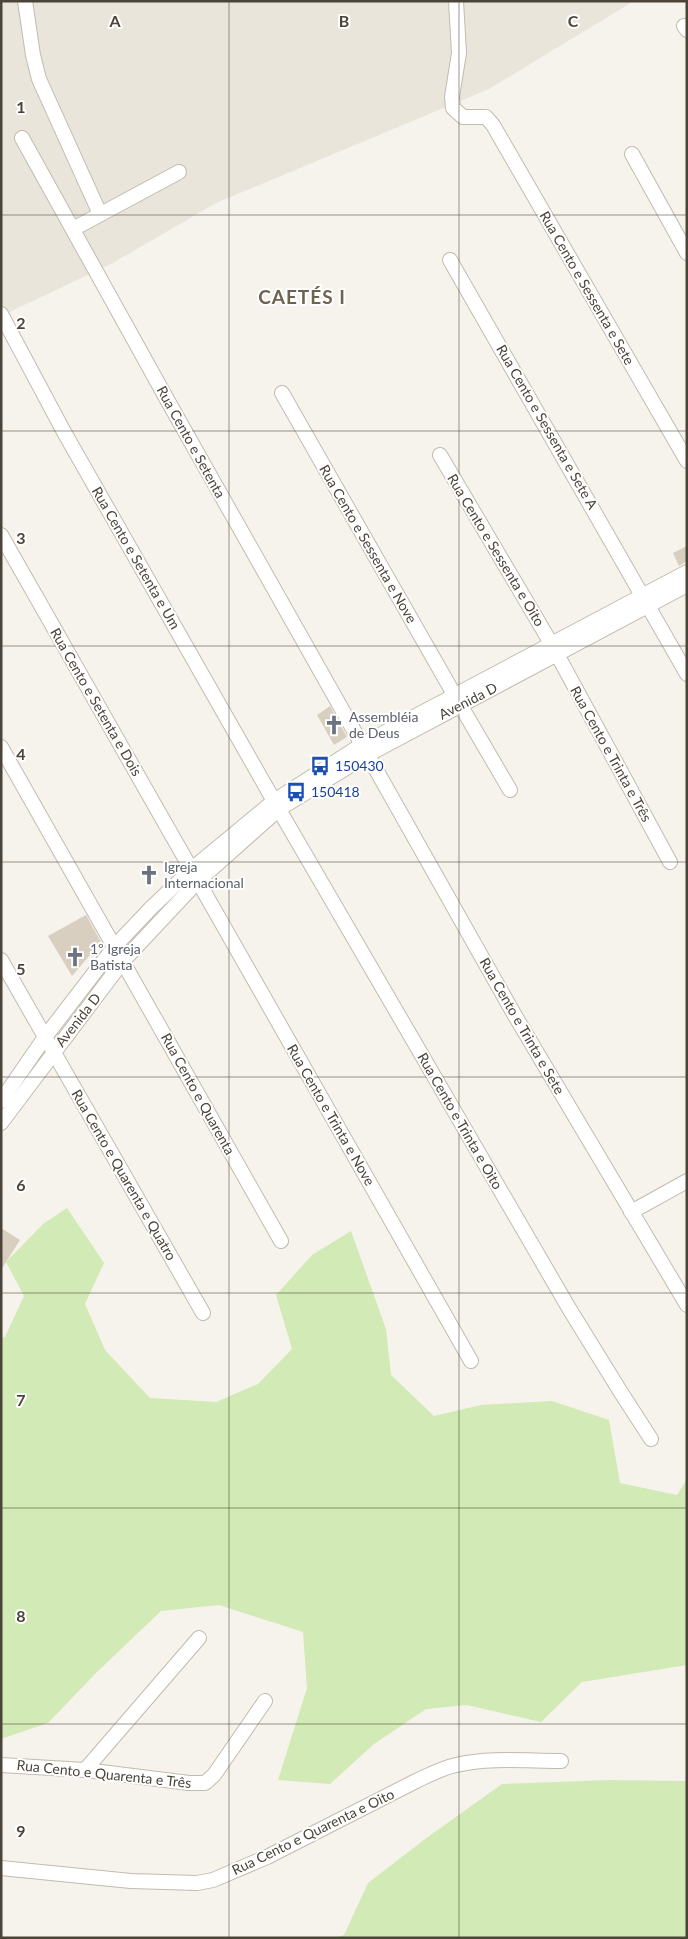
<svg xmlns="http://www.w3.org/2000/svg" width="688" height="1939" font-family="Lato,sans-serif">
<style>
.residential{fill:#eae5da}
.green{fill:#d2eab5}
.building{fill:#d8cfc1}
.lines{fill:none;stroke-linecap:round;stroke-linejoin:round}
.minor-casing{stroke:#c2bbae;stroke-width:16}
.minor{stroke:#fff;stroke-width:14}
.grid{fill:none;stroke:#4b4439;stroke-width:1;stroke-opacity:0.55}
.labels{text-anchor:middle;stroke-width:4;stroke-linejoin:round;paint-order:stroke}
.street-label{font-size:14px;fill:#4b4439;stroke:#fff}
.worship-label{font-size:14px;fill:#5b616d;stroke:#fff;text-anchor:start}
.transit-label{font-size:14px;fill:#164399;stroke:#fff;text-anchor:start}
.district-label{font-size:19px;font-weight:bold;letter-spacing:1px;fill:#6e6250;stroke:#fff}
.grid-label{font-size:16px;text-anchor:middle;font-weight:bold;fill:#4b4439;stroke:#fff;stroke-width:4;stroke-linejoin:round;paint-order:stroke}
</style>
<rect width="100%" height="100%" fill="#f6f3ec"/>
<!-- residential -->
<path class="residential" d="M1,1H634L489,89L216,203L111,264L1,316Z"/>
<!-- green -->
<g class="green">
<path d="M67,1208L104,1263L85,1304L105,1350L150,1398L216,1402L258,1384L292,1349L276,1295L312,1255L351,1231L386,1329L391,1375L434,1416L481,1405L552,1401L609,1420L620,1483L677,1495L687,1479V1665L582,1682L541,1722L467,1705L426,1709L374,1744L330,1784L278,1780L307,1688L303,1632L219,1605L161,1611L96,1673L48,1723L1,1739V1338L5,1337L24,1296L6,1262L43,1224Z"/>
<path d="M609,1780L687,1781V1938H333L344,1935L368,1883L425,1839L502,1784Z"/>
</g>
<!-- building -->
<g class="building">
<path d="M687,546V561L679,566L673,553Z"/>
<path d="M330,706L347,737L334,745L317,715Z"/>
<path d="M86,915L101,942L72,976L48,936Z"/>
<path d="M1,1228L20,1240L1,1270Z"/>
</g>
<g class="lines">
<defs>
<g id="minor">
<path d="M25,1L33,55L39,79L100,214"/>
<path d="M456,1L459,53L452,97L453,108L463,117H486L493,125L687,461"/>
<path d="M684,26L687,30"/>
<path d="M22,138L169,403L514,1014L687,1305"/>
<path d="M632,154L687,253"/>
<path d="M73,229L179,172"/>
<path d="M450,260L687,674"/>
<path d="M1,314L64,432L274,801L570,1310L620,1391L651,1439"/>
<path d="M282,393L455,696L510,790"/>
<path d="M440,455L552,645L670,862"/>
<path d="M1,535L471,1361"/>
<path d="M1,747L281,1241"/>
<path d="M1,960L203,1313"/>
<path d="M1,1101L45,1037L115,946L151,908L192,869L274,801L363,744L687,572"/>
<path d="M1,1123L123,961L198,881L279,809L369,754L687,585"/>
<path d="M631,1212L687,1181"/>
<path d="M1,1765L85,1770L189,1783H205L214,1775L265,1701"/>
<path d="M85,1770L199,1638"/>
<path d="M1,1868L131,1881L197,1883L213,1880L267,1857L416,1781C429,1775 442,1768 456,1765C490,1757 527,1761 561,1761"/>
</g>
</defs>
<!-- minor casing -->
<use href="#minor" class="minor-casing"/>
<!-- minor -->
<use href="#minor" class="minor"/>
</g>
<!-- grid -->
<path class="grid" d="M229,1V1938M459,1V1938M1,215H687M1,431H687M1,646H687M1,862H687M1,1077H687M1,1293H687M1,1508H687M1,1724H687"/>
<!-- icons -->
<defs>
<symbol id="church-bare" viewBox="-9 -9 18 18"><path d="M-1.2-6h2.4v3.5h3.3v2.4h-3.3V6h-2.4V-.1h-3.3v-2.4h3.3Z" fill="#6b7280" stroke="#fff" stroke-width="2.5" paint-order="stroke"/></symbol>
<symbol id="bus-bare" viewBox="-9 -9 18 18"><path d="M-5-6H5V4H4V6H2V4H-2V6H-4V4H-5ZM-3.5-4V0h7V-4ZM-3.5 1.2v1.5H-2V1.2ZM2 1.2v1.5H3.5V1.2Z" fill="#1a4fb4" stroke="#fff" stroke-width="2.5" paint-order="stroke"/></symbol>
</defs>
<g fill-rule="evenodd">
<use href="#church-bare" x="320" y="711" width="28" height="28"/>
<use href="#bus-bare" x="306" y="752" width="28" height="28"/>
<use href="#bus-bare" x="282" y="778" width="28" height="28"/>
<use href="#church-bare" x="135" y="861" width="28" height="28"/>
<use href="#church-bare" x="61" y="943" width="28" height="28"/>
</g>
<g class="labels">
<!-- street labels -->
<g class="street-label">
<text transform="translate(587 288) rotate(60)" y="5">Rua Cento e Sessenta e Sete</text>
<text transform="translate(547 427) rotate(60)" y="5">Rua Cento e Sessenta e Sete A</text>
<text transform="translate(191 442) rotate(61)" y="5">Rua Cento e Setenta</text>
<text transform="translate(368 544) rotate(60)" y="5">Rua Cento e Sessenta e Nove</text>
<text transform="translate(496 550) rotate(59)" y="5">Rua Cento e Sessenta e Oito</text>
<text transform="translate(136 558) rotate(60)" y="5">Rua Cento e Setenta e Um</text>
<text transform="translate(468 701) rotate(-27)" y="5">Avenida D</text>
<text transform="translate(96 702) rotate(60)" y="5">Rua Cento e Setenta e Dois</text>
<text transform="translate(611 754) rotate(61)" y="5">Rua Cento e Trinta e Três</text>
<text transform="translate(78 1020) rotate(-52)" y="5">Avenida D</text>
<text transform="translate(522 1026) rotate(60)" y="5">Rua Cento e Trinta e Sete</text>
<text transform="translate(198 1094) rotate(61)" y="5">Rua Cento e Quarenta</text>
<text transform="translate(331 1115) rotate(60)" y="5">Rua Cento e Trinta e Nove</text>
<text transform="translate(460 1121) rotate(60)" y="5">Rua Cento e Trinta e Oito</text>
<text transform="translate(124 1175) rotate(60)" y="5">Rua Cento e Quarenta e Quatro</text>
<text transform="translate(104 1774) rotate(6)" y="5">Rua Cento e Quarenta e Três</text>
<text transform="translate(313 1832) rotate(-26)" y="5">Rua Cento e Quarenta e Oito</text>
</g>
<!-- worship labels -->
<g class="worship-label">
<text x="349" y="722">Assembléia<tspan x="349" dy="16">de Deus</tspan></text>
<text x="164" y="872">Igreja<tspan x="164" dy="16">Internacional</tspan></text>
<text x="90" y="954">1º Igreja<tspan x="90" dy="16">Batista</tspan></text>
</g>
<!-- transit labels -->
<g class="transit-label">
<text x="335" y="771">150430</text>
<text x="311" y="797">150418</text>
</g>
<!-- district labels -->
<g class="district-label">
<text x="302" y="304">CAETÉS I</text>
</g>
</g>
<g class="grid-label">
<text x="115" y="27">A</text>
<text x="344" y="27">B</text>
<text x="573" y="27">C</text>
<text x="21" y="113">1</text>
<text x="21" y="329">2</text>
<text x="21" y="544">3</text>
<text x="21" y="760">4</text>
<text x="21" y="975">5</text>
<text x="21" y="1191">6</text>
<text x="21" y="1406">7</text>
<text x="21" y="1622">8</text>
<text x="21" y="1837">9</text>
</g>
<!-- border -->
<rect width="688" height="1939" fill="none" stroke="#4b4439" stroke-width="5"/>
</svg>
